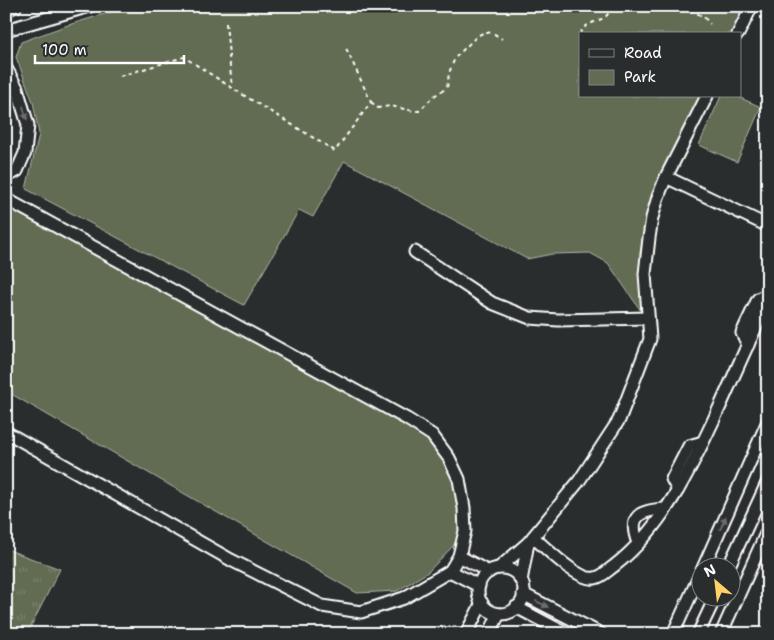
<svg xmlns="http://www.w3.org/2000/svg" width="774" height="640" font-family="'Shantell Sans',sans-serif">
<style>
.grass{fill:url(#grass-tufts);stroke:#b0b6a8}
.green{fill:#626c52;stroke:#b0b6a8}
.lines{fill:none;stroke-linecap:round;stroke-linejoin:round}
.minor-casing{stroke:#fff;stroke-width:15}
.path{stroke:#fff;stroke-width:2;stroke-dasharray:4 4;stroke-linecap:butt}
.minor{stroke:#2a2d2e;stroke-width:11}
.oneway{fill:#6a6c6d}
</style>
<defs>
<pattern id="grass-tufts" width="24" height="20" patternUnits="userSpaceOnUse" patternTransform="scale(1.25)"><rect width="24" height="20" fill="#626c52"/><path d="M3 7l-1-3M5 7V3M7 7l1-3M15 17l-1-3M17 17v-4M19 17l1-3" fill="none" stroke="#7a826c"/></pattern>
</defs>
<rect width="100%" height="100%" fill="#2a2d2e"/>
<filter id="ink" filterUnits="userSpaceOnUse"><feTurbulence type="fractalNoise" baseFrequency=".02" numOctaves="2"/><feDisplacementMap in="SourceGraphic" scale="10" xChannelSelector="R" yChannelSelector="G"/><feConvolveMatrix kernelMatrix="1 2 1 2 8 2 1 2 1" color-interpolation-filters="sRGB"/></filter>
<g filter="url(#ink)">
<!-- grass -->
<path class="grass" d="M6,549L60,569L27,634H6Z"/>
<!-- green -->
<g class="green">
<path d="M130,6H747L734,34H580V96H703L648,209L640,253L641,311L608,263L590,253L552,254L527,259L344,161L313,217L299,210L244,305L26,189L39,134L33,102L16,57L21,42L65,26Z"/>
<path d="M721,96H736L761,107L737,162L699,145Z"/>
<path d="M6,205L434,432L451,449L463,475L471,507L454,545L428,572L397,591L357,593L6,391Z"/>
</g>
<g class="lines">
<defs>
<g id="minor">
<path d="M6,10L16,6"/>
<path d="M6,30L90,6"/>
<path d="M738,34L752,6"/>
<path d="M6,68L17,88L28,125L25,153L17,171L6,177"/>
<path d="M666,177L768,226"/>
<path d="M6,199L407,419L432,435L449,458L459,479L464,508L465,531L459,556L450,571L404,598L361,612L322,606L231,560L6,432"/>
<path d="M415,252L492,303L530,318L558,320L648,318"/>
<path d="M748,345L742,333L758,299L768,294"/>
<path d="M678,490L672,479L689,446L703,442"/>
<path d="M533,537C545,547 579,582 595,578C602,577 608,570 614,566C666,526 695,460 722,402C737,368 752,335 768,301"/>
<path d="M638,543C627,515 641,510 666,509"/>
<path d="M459,556L489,572"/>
<path d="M499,568L528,543L579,481L619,420L650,339L645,274L649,238L652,218L658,197L666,177L707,96"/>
<path d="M703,568L768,421"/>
<path d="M728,568L768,481"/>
<circle cx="501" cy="591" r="23"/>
<path d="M450,571L479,586"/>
<path d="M521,581L528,543"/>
<path d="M523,594L601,634"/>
<path d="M516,607L567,634"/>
<path d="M466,634L482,603"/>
<path d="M489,634L499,614"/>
<path d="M673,634L702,570"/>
<path d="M698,634L715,598"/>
<path d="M721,634L768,529"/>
</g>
</defs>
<!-- minor casing -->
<use href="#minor" class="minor-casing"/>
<!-- path -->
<g class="path">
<path d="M683,6L704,17L710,24"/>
<path d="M226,23L232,88"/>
<path d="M580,34C584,23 596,23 605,17C608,15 610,10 612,6"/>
<path d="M120,76L184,57L232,88L335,151L371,102L345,46"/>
<path d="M371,102L378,108L390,106L414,111H419L434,96L447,88L449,73L455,58L477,36L485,32L493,33L502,39"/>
</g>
<!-- minor -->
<use href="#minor" class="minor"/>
</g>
<!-- one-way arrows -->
<defs><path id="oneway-solid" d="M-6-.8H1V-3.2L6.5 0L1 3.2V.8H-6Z" transform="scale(1.25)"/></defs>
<g class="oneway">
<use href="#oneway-solid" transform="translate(25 113) rotate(74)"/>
<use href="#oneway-solid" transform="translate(723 523) rotate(-66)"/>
<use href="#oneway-solid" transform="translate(542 604) rotate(27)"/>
</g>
</g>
<!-- margin -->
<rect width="774" height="640" fill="none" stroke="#2a2d2e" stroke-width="25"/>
<rect x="12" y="12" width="749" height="615" fill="none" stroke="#fff" stroke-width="2" filter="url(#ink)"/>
<!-- legend -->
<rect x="579" y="32" width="162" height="65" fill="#2a2d2e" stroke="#7f8182"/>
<rect x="589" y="49" width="25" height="8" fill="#2a2d2e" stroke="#7f8182"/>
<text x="624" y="58" font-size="15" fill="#ffffff">Road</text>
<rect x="589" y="70" width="25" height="15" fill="#626c52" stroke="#7f8182"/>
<text x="624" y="82" font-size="15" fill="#ffffff">Park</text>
<!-- north arrow -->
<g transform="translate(716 582) rotate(332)"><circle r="24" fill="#2a2d2e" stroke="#7f8182"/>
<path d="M0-4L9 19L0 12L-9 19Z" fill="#ffd166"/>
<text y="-8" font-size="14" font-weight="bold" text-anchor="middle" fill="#ffffff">N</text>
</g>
<!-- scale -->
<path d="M35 55v8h149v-8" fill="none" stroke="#ffffff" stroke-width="2.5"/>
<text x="42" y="55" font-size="15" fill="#ffffff" stroke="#2a2d2e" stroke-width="4" paint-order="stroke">100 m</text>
</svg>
